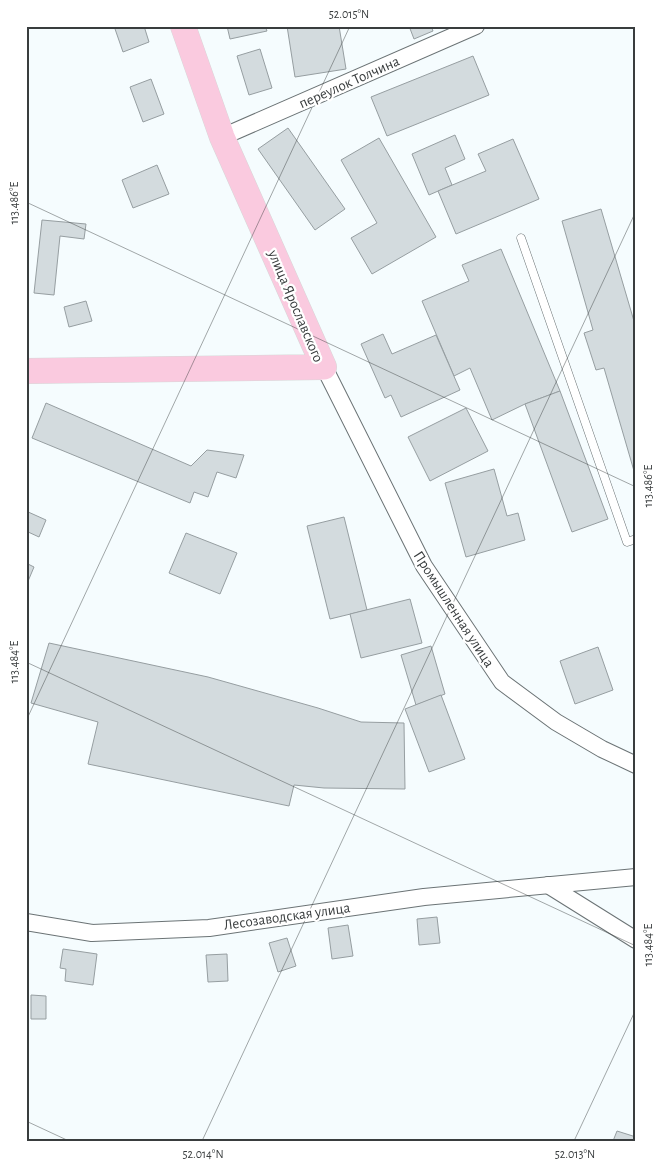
<svg xmlns="http://www.w3.org/2000/svg" width="662" height="1167" font-family="'Alegreya Sans',sans-serif">
<style>
.building{fill:#d3dbde;stroke:#969ea1}
.lines{fill:none;stroke-linecap:round;stroke-linejoin:round}
.service-casing{stroke:#6b7375;stroke-width:9}
.minor-casing{stroke:#6b7375;stroke-width:18}
.primary-casing{stroke:#d7d8d8;stroke-width:26}
.service{stroke:#fff;stroke-width:8}
.minor{stroke:#fff;stroke-width:16}
.primary{stroke:#facadf;stroke-width:25}
.ticks{fill:none;stroke:#393d3e;stroke-width:1;stroke-opacity:0.45}
.labels{text-anchor:middle;stroke-width:4.5;stroke-linejoin:round;paint-order:stroke}
.street-label{font-size:15px;fill:#393d3e;stroke:#fff}
.neatline{fill:none;stroke:#393d3e;stroke-width:2}
.ticks-label{font-size:12px;text-anchor:middle;fill:#393d3e}
</style>
<rect width="100%" height="100%" fill="#f5fcfe"/>
<!-- building -->
<g class="building">
<path d="M114,26H144L149,42L123,52Z"/>
<path d="M227,26H265L267,31L230,39Z"/>
<path d="M287,26H339L346,69L295,77Z"/>
<path d="M409,26H431L433,31L414,39Z"/>
<path d="M260,49L272,88L249,95L237,56Z"/>
<path d="M473,56L489,95L387,136L371,97Z"/>
<path d="M151,79L164,114L143,122L130,87Z"/>
<path d="M288,128L345,209L315,230L258,149Z"/>
<path d="M455,135L465,159L445,168L452,185L429,195L412,154Z"/>
<path d="M379,138L436,237L372,274L351,238L377,223L341,160Z"/>
<path d="M513,139L539,199L456,234L438,191L486,171L478,154Z"/>
<path d="M157,165L169,194L133,208L122,180Z"/>
<path d="M601,209L636,328V471H634L604,368L596,370L584,333L593,330L562,221Z"/>
<path d="M42,220L86,224L84,239L60,236L54,295L34,293Z"/>
<path d="M501,249L560,391L525,404L492,420L470,368L454,376L422,301L469,281L462,265Z"/>
<path d="M86,301L92,321L69,327L64,307Z"/>
<path d="M383,334L392,354L436,335L460,390L401,417L391,395L385,398L361,344Z"/>
<path d="M560,391L608,519L572,532L525,404Z"/>
<path d="M46,403L191,466L207,450L244,455L236,478L217,472L208,497L194,492L190,503L32,438Z"/>
<path d="M466,408L488,451L430,481L408,437Z"/>
<path d="M494,469L507,516L518,513L525,540L466,557L445,483Z"/>
<path d="M26,511L46,520L39,537L26,531Z"/>
<path d="M344,517L367,610L330,619L307,526Z"/>
<path d="M186,533L237,553L220,594L169,573Z"/>
<path d="M26,563L34,567L26,586Z"/>
<path d="M410,599L422,643L361,658L350,614Z"/>
<path d="M49,643L208,677L318,708L361,722L404,723L405,789L324,788L294,785L289,806L88,764L98,722L31,703Z"/>
<path d="M431,646L445,694L416,705L401,655Z"/>
<path d="M598,647L613,690L575,704L560,661Z"/>
<path d="M441,695L465,759L429,772L405,709Z"/>
<path d="M437,917L440,943L419,945L417,919Z"/>
<path d="M348,925L353,956L332,959L328,928Z"/>
<path d="M287,938L296,966L278,972L269,943Z"/>
<path d="M63,949L97,954L93,985L65,981L66,969L60,968Z"/>
<path d="M227,954L228,981L208,982L206,955Z"/>
<path d="M31,995L46,996V1019H31Z"/>
<path d="M617,1131L636,1137V1141H613Z"/>
</g>
<g class="lines">
<defs>
<path id="service" d="M521,238L627,542L636,539"/>
<g id="minor">
<path d="M222,137L476,26"/>
<path d="M324,367L424,566L502,682L556,722L602,749L636,765"/>
<path d="M548,885L636,940"/>
<path d="M26,922L92,933L209,928L424,897L636,877"/>
</g>
<path id="primary" d="M26,371L324,367L222,137L183,26"/>
</defs>
<!-- service casing -->
<use href="#service" class="service-casing"/>
<!-- minor casing -->
<use href="#minor" class="minor-casing"/>
<!-- primary casing -->
<use href="#primary" class="primary-casing"/>
<!-- service -->
<use href="#service" class="service"/>
<!-- minor -->
<use href="#minor" class="minor"/>
<!-- primary -->
<use href="#primary" class="primary"/>
</g>
<!-- ticks -->
<path class="ticks" d="M633,26L636,28M26,202L636,487M26,662L636,946M26,721L350,26M26,1121L69,1141M202,1141L636,211M574,1141L636,1009"/>
<g class="labels">
<!-- street labels -->
<g class="street-label">
<text transform="translate(349 82) rotate(-24)" y="5">переулок Толчина</text>
<text transform="translate(296 306) rotate(67)" y="5">улица Ярославского</text>
<text transform="translate(454 609) rotate(57)" y="5">Промышленная улица</text>
<text transform="translate(287 916) rotate(-8)" y="5">Лесозаводская улица</text>
</g>
</g>
<!-- border -->
<rect width="662" height="1167" fill="none" stroke="#ffffff" stroke-width="55"/>
<rect x="28" y="28" width="606" height="1112" class="neatline"/>
<g class="ticks-label">
<text x="349" y="18">52.015°N</text>
<text transform="translate(14 203) rotate(-90)" y="4">113.486°E</text>
<text transform="translate(648 486) rotate(-90)" y="4">113.486°E</text>
<text transform="translate(14 662) rotate(-90)" y="4">113.484°E</text>
<text transform="translate(648 945) rotate(-90)" y="4">113.484°E</text>
<text x="203" y="1158">52.014°N</text>
<text x="575" y="1158">52.013°N</text>
</g>
</svg>
